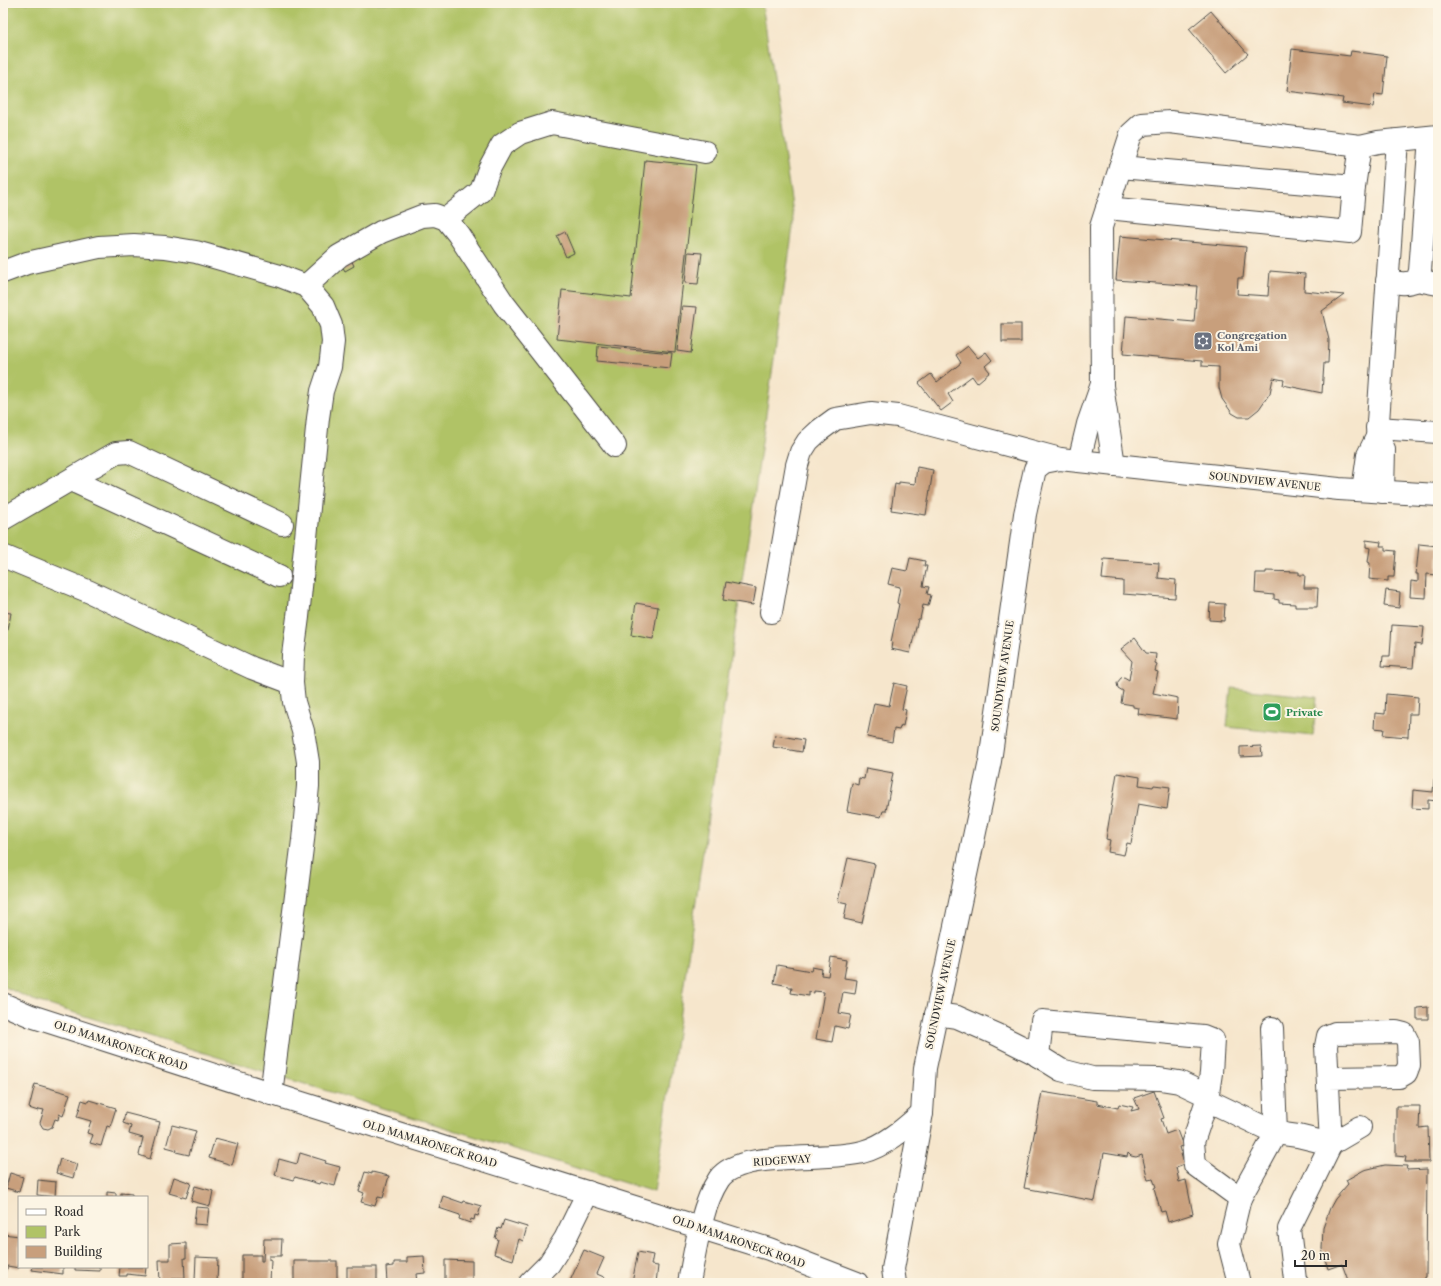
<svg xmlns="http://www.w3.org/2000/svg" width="1441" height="1286" font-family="'Libre Caslon Text',serif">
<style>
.green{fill:#b0c366;stroke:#6e7748}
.building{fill:#c89f7c}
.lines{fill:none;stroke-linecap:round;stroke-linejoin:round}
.minor-casing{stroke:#494743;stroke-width:24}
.major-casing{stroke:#494743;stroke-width:24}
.minor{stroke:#fff;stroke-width:22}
.major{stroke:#fff;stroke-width:22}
.labels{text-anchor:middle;stroke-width:4;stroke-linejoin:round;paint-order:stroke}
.worship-label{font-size:10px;font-weight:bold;fill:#5b616d;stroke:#fcf5e5;text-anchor:start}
.street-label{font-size:10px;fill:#2b2b2b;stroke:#fcf5e5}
.leisure-label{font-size:10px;font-weight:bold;fill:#27864d;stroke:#fcf5e5;text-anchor:start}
</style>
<rect width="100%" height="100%" fill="#fcf5e5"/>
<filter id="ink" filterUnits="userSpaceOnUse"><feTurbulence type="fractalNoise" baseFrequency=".025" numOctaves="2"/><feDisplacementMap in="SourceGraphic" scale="8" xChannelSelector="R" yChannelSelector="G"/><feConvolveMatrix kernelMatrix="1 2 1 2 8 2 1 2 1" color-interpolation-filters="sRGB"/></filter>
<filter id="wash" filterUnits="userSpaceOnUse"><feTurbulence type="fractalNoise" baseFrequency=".012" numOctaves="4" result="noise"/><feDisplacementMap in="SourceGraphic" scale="16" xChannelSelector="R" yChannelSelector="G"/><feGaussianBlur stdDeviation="0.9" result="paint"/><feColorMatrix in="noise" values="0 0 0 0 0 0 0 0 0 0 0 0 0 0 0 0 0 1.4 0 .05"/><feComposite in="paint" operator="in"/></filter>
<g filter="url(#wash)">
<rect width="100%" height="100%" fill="#f6e6cc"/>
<!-- green -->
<g class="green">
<path d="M3,3H762L794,220L654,1192L33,1000L3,986Z"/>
<path d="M1231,688L1317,697L1313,736L1227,727Z"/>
</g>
<g id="blocks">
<!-- building -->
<g class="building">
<path d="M1211,11L1248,54L1226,73L1189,29Z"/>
<path d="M1292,49L1350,56L1351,51L1387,56L1383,95L1375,94L1373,107L1342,103L1343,98L1287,91Z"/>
<path d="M645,160L696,165L675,352L557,339L562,290L631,298Z"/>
<path d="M565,232L574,253L566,257L557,236Z"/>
<path d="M1120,236L1246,247L1243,278H1238L1237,294L1268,296L1270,271L1305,274L1304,291L1344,295L1322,311L1329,340L1328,363H1324L1322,393L1283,385L1284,380L1273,378L1270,393L1259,409L1249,417H1239L1232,413L1222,399L1219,388V367L1202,366V361L1123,354L1126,316L1194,322L1197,286L1116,280Z"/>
<path d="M688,252L702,253L698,284L685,283Z"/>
<path d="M351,259L354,266L345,271L341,264Z"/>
<path d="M682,306L697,307L691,353L677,351Z"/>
<rect x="1002" y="324" width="19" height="18"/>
<path d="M598,346L672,353L670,368L597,361Z"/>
<path d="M968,346L978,358L986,352L992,360L985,366L990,372L977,383L972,376L948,394L953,402L941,411L919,383L931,374L937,382L961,363L956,355Z"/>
<path d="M917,467L933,470L926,515L891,510L895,484L899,485V482L915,484Z"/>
<path d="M1366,540L1381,542L1380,546H1385V550L1396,551L1394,577H1388V581L1369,579L1370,563L1368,562L1370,548L1366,547Z"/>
<path d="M1419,544L1438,546L1437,575L1427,574L1426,598L1410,597L1411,581L1418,582V574H1416Z"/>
<path d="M910,558L925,561L924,566H927L923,586L929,587L927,594L931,595L928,606L923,605L920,619H918L910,653L891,649L892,642H891L899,604L897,603L900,587L888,584L892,568L907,571Z"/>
<path d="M1104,559L1159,563L1158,578L1176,580L1175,598L1123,594V581L1102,579Z"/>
<path d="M1266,571L1299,572V575H1305L1304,588H1318L1317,607H1295V604L1279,603V600L1274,599V595L1255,593L1256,573H1266Z"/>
<path d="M726,582L756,588L753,605L723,600Z"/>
<path d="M1386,590L1400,592L1399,608L1384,606Z"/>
<path d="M636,603L658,607L653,639L631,635Z"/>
<path d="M1210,603L1225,604L1224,621L1209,620Z"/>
<path d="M3,612L11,613L8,630L3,629Z"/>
<path d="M1392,625L1424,627L1422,645L1415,644L1413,668L1382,666L1383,656H1390Z"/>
<path d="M1135,638L1146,653L1156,654L1155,663L1157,664L1155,671L1158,672L1153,693L1178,698L1177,719L1138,714L1139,708L1133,707V705L1121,703L1123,691L1118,688L1117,683L1121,678L1124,677L1129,680L1132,661L1121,649Z"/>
<path d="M894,683L907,686L902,709L906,710L903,726L901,725L899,730L894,729L892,742L867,737L874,703L889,706Z"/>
<path d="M1386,694L1418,697L1417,714H1409L1408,737L1383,735L1384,729L1374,728L1375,713L1385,714Z"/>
<path d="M775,735L804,740L802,752L773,747Z"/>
<path d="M1261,746L1262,756L1240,757V747Z"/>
<path d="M866,768L893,773L886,811H883L881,817L847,811L852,783L858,785L859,778L864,779Z"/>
<path d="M1117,773L1140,777L1139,785L1153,787L1154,785L1170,787L1167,809L1138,804L1131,844L1127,843L1124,855L1108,852L1110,840L1106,839Z"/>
<path d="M1434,779L1438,780V801L1428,800V809L1412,808L1413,790L1433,792Z"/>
<path d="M848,858L875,864L862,923L844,919L847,903L838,901Z"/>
<path d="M831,957L847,960L844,978L857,980L855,994L843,992L839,1013L851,1015L848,1029L835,1026L832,1042L816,1039L824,992L814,991V993L809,992V996L791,993L792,988H789V986L774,983L777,965L811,971L812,967L822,969L821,975L828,976Z"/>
<path d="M1428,1007V1019H1417V1008Z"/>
<path d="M35,1084L70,1094L63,1116L59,1114L58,1120L55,1119L52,1127L48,1129L43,1128L40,1123L44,1110L39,1109L38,1111L29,1108Z"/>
<path d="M1154,1091L1164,1118L1161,1119L1166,1134L1177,1130L1183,1146L1179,1147L1184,1164L1176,1167L1179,1182L1186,1180L1193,1214L1168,1222L1165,1211L1161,1212L1154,1188L1156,1187L1153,1179L1148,1180L1142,1155L1136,1157L1131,1156L1128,1153L1127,1157L1104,1153L1095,1201L1024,1188L1042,1092L1097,1101V1104L1118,1108L1119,1104L1133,1107L1131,1111L1139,1109L1134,1098Z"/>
<path d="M82,1100L88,1102L89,1100L116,1108L110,1127L107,1126L101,1146L90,1143L93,1135L87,1133L91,1121L77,1117Z"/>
<path d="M1396,1106H1420L1419,1128L1428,1127L1429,1162H1405L1406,1157L1396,1156Z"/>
<path d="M125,1113L160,1122L150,1159L139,1155L143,1138L129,1134L131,1126L123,1123Z"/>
<path d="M172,1125L196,1131L189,1155L176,1152L177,1150L166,1147Z"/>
<path d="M215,1138L238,1144L232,1165L209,1158Z"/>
<path d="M300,1153L326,1161L325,1163L340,1167L335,1186L320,1182L319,1184L295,1177L293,1180L275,1175L279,1159L297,1164Z"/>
<path d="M60,1159L77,1164L73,1178L56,1173Z"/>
<path d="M1385,1165L1408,1166L1407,1170L1427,1169L1426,1277H1425V1283H1349L1342,1264L1328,1269L1322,1249L1323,1228L1330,1208L1335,1199L1348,1184L1346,1180L1364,1170Z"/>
<path d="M365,1172L372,1174V1172L389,1176L383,1198L378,1197L375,1206L361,1202L364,1193L359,1191Z"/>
<path d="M10,1173L23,1177L19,1192L6,1188Z"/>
<path d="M174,1177L191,1183L186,1198L169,1193Z"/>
<path d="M38,1180L56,1182L55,1197L37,1195Z"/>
<path d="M195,1186L213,1191L210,1206L191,1201Z"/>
<path d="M107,1192L116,1193V1197H107Z"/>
<path d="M121,1193L132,1194V1197H121Z"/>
<path d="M443,1196L463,1203L464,1201L481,1206L478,1216L475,1215L474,1220L471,1219L470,1223L459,1219L460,1215L439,1208Z"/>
<path d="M196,1207L209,1208L207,1225L194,1224Z"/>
<path d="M504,1220L527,1227L523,1241L519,1239L513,1260L494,1254L498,1239L495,1238L498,1228L501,1229Z"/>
<path d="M3,1234L19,1236V1268L7,1266V1269H3Z"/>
<path d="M264,1239H282L281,1256H269V1260H271L270,1283H242V1255H261V1261H263Z"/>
<path d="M186,1243V1258H184L185,1278H173V1283H160L159,1260H170V1244Z"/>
<path d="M584,1250L604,1258L597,1274L606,1278L604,1283H574L570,1281Z"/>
<path d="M638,1252L653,1255L651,1265L658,1266L656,1283H632Z"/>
<path d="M424,1256L425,1273L416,1274L417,1283L387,1282L386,1267L394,1266V1262H407V1257Z"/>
<path d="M196,1257L218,1258L217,1283H203V1281H195Z"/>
<path d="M445,1260L472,1261V1280H465V1282H445Z"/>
<rect x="294" y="1261" width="43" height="22"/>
<path d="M33,1267H63V1274L32,1270Z"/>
<path d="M75,1267H100V1271L75,1270Z"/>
<path d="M120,1267H146L145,1276L127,1274V1276H119Z"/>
<rect x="347" y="1267" width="30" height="16"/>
</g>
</g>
</g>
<g filter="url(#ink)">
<use href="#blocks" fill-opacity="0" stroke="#494743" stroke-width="1"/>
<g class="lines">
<defs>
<g id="minor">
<path d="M1120,167L1354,187"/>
<path d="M1107,208L1350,232L1354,187L1360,146L1378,142L1438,136"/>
<path d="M446,219L481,191L489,169L502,145L520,133L552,123L705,152"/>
<path d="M3,272L27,263L99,247L134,245L165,247L196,252L280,276L306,286L323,306L331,325L333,342L330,367L322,391L318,418L298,617L293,655L292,683L294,702L303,731L308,762V786L303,840L271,1094"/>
<path d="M1417,280L1438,284"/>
<path d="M1387,281C1398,283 1407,285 1417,280L1420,271L1430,137"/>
<path d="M306,286L339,256L381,232L422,216L435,215L446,219L458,234L504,304L615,446"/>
<path d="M1377,428L1438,432"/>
<path d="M1377,437L1384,449L1383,492"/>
<path d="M1079,461L1088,424L1101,387"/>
<path d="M1114,465L1102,386L1101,227L1131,134L1142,124L1170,122L1360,146"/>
<path d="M71,480L279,576"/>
<path d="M1363,490L1368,455L1377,437L1397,140"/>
<path d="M3,519L116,453L129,452L282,524"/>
<path d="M3,556L90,592L252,668L292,683"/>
<path d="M771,612L797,465L801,452L808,441L820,430L835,419L871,413L898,416L1060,459"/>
<path d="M936,1014L957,1017L998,1035L1032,1052L1061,1070L1092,1078L1160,1079L1179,1082L1202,1093L1207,1100L1276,1133L1298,1136L1331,1144L1289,1229L1295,1280L1297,1283"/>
<path d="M1038,1056L1042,1021L1203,1036L1213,1040L1211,1073L1207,1100L1193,1142L1195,1165L1240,1198"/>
<path d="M1328,1078L1399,1077L1406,1073L1409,1065L1408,1042L1404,1034L1396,1032L1335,1033L1328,1036L1326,1046L1331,1144L1360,1127"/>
<path d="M530,1283L549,1264L565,1239L588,1192"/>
<path d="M689,1283C695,1251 701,1206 719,1179C740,1149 827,1162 862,1152C885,1146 904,1129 922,1113"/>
<path d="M895,1283L893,1269L922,1113L925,1068L990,761L1025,514L1035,469L1044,462L1060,459L1339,489L1438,495"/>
<path d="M1239,1283L1229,1244L1240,1198L1276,1133L1272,1028"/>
</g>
<path id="major" d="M3,1004L31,1016L295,1101L769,1249L857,1283"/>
</defs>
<!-- minor casing -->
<use href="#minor" class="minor-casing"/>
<!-- major casing -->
<use href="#major" class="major-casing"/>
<!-- minor -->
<use href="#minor" class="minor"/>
<!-- major -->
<use href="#major" class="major"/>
</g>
</g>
<!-- icons -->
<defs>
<symbol id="synagogue-square" viewBox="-11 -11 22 22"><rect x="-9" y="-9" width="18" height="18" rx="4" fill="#6b7280" stroke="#fcf5e5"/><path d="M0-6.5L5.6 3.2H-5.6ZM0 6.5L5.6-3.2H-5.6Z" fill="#fff"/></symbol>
<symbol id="stadium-square" viewBox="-11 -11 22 22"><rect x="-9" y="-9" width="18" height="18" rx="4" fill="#2e9e5b" stroke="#fcf5e5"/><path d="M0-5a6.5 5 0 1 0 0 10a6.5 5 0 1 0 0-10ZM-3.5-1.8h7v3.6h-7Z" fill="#fff"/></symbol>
</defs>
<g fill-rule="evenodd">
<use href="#synagogue-square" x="1192" y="330" width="22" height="22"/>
<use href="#stadium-square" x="1261" y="701" width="22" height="22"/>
</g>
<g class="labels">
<!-- worship labels -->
<g class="worship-label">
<text x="1217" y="339">Congregation<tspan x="1217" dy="12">Kol Ami</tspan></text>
</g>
<!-- street labels -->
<g class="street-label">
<text transform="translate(1265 481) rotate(6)" y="4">SOUNDVIEW AVENUE</text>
<text transform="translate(1002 676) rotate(-82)" y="4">SOUNDVIEW AVENUE</text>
<text transform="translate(940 994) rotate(-78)" y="4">SOUNDVIEW AVENUE</text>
<text transform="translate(121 1045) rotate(18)" y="4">OLD MAMARONECK ROAD</text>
<text transform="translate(430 1143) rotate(17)" y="4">OLD MAMARONECK ROAD</text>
<text transform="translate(782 1160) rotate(-4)" y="4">RIDGEWAY</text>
<text transform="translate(739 1241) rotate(19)" y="4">OLD MAMARONECK ROAD</text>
</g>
<!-- leisure labels -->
<g class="leisure-label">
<text x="1286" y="716">Private</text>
</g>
</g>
<!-- margin -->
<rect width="1441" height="1286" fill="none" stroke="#fcf5e5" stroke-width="16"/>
<!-- legend -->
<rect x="18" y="1196" width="130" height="72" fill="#fcf5e5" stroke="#a8a49b"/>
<rect x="26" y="1209" width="20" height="6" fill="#ffffff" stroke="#a8a49b"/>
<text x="54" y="1216" font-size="12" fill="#2b2b2b">Road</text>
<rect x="26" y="1226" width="20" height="12" fill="#b0c366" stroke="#a8a49b"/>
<text x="54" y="1236" font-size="12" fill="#2b2b2b">Park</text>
<rect x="26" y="1246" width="20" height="12" fill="#c89f7c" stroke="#a8a49b"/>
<text x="54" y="1256" font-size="12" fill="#2b2b2b">Building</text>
<!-- scale -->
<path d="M1295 1260v6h51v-6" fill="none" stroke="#2b2b2b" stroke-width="2"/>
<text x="1301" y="1260" font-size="12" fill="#2b2b2b" stroke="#fcf5e5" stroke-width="3" paint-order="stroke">20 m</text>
</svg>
